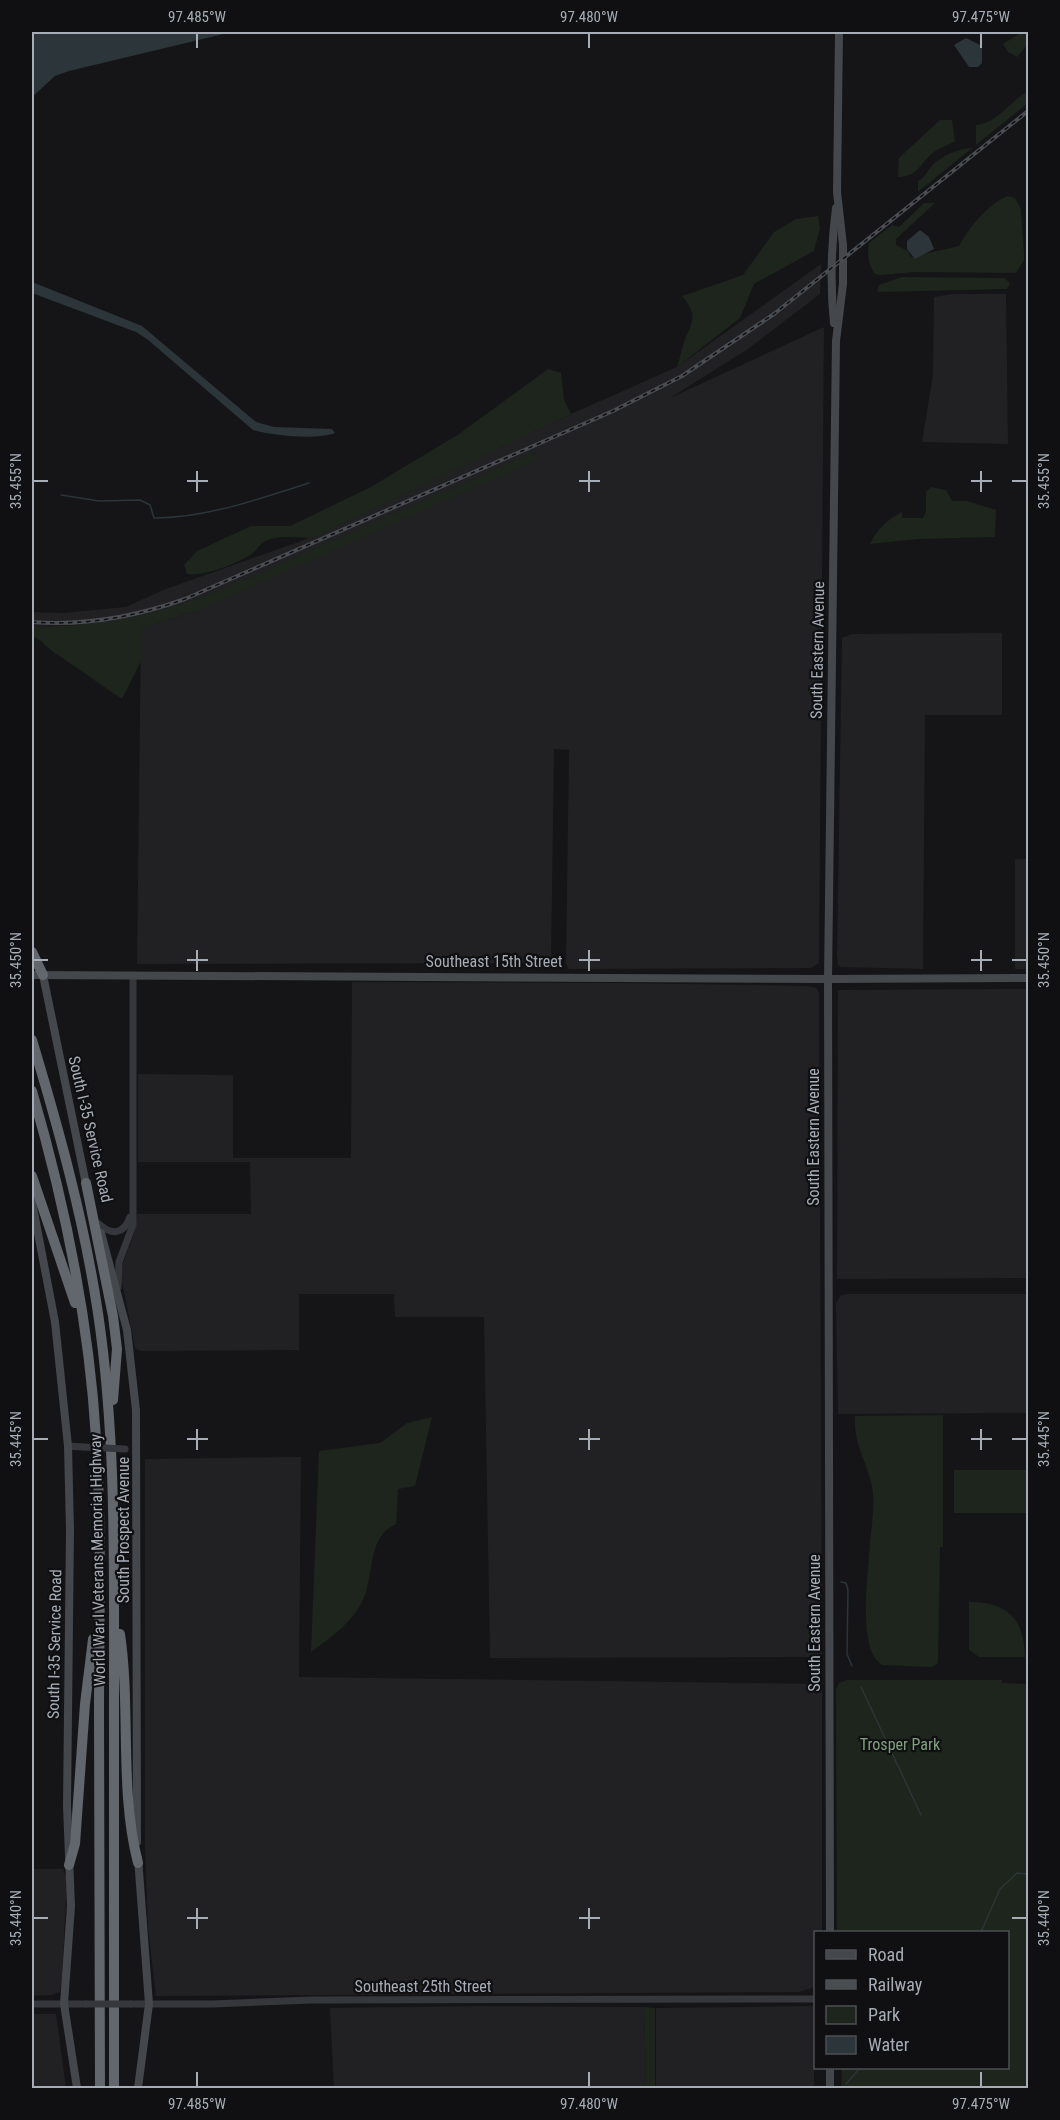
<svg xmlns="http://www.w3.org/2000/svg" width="1060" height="2120" font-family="'Roboto Condensed',sans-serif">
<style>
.built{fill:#212124}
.green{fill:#1d251d}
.water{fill:#2b353a}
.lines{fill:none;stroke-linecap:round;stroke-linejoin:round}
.stream{stroke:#2b353a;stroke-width:1.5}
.tertiary{stroke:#36373c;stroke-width:7}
.secondary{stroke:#44474c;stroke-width:8}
.motorway{stroke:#62666d;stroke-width:10}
.rail-casing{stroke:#494c51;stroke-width:4}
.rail{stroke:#101012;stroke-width:1.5;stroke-dasharray:4.5;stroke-linecap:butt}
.tertiary-bridge{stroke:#36373c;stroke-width:7}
.ticks{fill:none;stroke:#a6adb7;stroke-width:2}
.labels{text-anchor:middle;stroke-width:4.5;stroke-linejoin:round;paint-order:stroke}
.street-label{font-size:16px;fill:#a6adb7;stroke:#101012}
.park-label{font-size:16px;fill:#7fa27d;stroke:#101012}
.neatline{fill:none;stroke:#a6adb7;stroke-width:2}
.ticks-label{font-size:15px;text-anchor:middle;fill:#a6adb7}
</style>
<rect width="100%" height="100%" fill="#151517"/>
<!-- built -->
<g class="built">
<path d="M821,264L820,294L748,349L670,398L824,327L819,963L811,968L569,969L566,964L569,750L554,749L551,963L137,964L141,628L197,611L210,596L128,620L97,625L32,626V612L63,613L126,607L163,590L315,536L571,414L677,367Z"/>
<path d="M952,294H1006L1008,444L922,442L933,375L934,297Z"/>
<path d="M1002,633V715H925L923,969L841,967L838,965L837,955L842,638L852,634Z"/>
<rect x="1015" y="859" width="13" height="110"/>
<path d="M352,982L620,983L807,986L817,988L819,993L822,1657L490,1658L484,1317H395L394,1294H299V1350L141,1351L135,1348L120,1271L135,1231L137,1214H251L250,1162H138V1074L233,1075V1158H351Z"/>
<path d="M1028,989V1278L837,1279L838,990Z"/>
<path d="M848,1294H1028V1413L838,1414L836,1303L841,1295Z"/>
<path d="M301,1457L299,1677L822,1684V1932H816L815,1987L799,1992L156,1996L148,1929L145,1845V1459Z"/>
<path d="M32,1869H63L67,1879L62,1980L60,1992L52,1995L32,1996Z"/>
<path d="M479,2006L644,2007L646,2088H334L330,2008Z"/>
<path d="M814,2006V2088H656V2008Z"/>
<path d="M32,2014H56L66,2088H32Z"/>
</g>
<!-- green -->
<g class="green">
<path d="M1022,32H1028V44L1017,57L1008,52L1003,44Z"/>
<path d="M1028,91V103L976,145V125C998,123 1010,101 1028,91Z"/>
<path d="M940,120H952L955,141C949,145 942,147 937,150C920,160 920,177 898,177L899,158Z"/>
<path d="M972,148L918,192V181C925,178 926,172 931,167C939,157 959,148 972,148Z"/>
<path d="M1007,196L1015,198L1021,209L1024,253V260L1016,273L916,272L880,275L875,274C868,264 867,255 869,243L892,225L899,227L924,203H935L896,239V245L908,251L911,257L959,246C970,226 986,206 1007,196Z"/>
<path d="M818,216L820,228L814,251L754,284L740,318L677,367C680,358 682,348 685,339C694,319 697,314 682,296L743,275L774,232L796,219Z"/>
<path d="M902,277L1004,278L1010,283L1007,289L877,292L879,285Z"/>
<path d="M548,369L561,373L564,400L571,414L312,538C298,538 277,534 264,542C259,545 256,552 250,555C236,564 203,577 187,574L184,565L197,551L251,526H290L369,488L459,434Z"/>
<path d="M533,453L537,460L197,611L142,628L141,661L122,699C99,684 78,668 55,653C46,647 42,640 32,636V626C141,631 228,588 325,544C395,514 464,483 533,453Z"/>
<path d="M931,487L946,490L952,501H967L996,510L995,537L918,539L870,544C878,528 887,520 902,512V518H923L926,511V492Z"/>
<path d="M943,1415V1547H940L938,1663L932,1667L882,1665C856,1649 869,1569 870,1542C872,1524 875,1503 872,1486C867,1461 853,1443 855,1416Z"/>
<path d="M432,1417L415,1486L398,1489L396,1524C365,1538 376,1577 361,1604C349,1625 330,1638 311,1652L319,1451L380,1443L407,1423Z"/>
<rect x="954" y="1470" width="74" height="43"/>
<path d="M969,1602C1008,1602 1024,1619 1025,1657H979L969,1650Z"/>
<path d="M847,1680H1002V1683L1028,1684V2088H841L842,2068H1008V1932H837L836,1689L839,1683Z"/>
<path d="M644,2007L655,2008V2088H646Z"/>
</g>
<!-- water -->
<g class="water">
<path d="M32,32H232L69,71L55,76L32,97Z"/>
<path d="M966,38L982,46V63L978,67H969L954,45Z"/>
<path d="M920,230L929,237L934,249L915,259L907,249V241Z"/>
<path d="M32,282L142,326L256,422L274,427L332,429L335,433C317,440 273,436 253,430L147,339L136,332L32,293Z"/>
</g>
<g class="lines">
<!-- stream -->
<g class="stream">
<path d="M61,495L99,501L140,500L150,505L154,518C207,518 258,499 309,483"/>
<path d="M841,1582L846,1583L848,1590L847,1654L852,1666"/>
<path d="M861,1687L921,1815"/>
<path d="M981,1932L1000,1889L1017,1873L1028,1874"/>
<path d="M846,2084L860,2068"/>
</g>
<!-- tertiary -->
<g class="tertiary">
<path d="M99,1224C112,1236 124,1234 130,1217"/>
<path d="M118,1287L119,1262L133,1225V975"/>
<path d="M68,1446L83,1447"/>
<path d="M32,2004H86"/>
<path d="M131,2004H213L311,2000L816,1999"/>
</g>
<!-- secondary -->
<g class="secondary">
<path d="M834,323C830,284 831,247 836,208"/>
<path d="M32,975L828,979L1028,978"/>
<path d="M43,975L87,1189"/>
<path d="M32,1202L55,1322L68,1446L70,1530L67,1806L71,1906L64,2004L77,2088"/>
<path d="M101,1233L127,1330L136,1410L137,1842"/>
<path d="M830,1932L828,979L836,341L843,284V245L837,192L839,32"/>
<path d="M830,2068V2088"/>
<path d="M138,2088L149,2004L138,1858"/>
</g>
<!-- motorway -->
<g class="motorway">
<path d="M32,952L43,975"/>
<path d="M32,1040C59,1130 84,1220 98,1313C116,1435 114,1557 114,1679C114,1816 114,1952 114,2088"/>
<path d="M32,1091C65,1204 89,1320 96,1438C102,1530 99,1623 99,1715C100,1840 100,1964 100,2088"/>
<path d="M32,1176L75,1303"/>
<path d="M86,1183L113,1316L117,1349L113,1400"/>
<path d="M120,1634C131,1709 119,1789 138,1863"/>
<path d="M69,1865L75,1844L85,1704L93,1639"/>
</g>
<defs>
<path id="rail" d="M32,622C85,626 135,617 185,599L613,411L682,376L774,314L1028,111"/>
</defs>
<!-- rail casing -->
<use href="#rail" class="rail-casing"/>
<!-- rail -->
<use href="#rail" class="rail"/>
<!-- tertiary-bridge -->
<g class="tertiary-bridge">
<path d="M83,1447L125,1449"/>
<path d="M86,2004H131"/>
</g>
</g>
<!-- ticks -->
<path class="ticks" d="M197,33V48M589,33V48M981,33V48M197,471V492M589,471V492M981,471V492M33,481H48M187,481H208M579,481H600M971,481H992M1012,481H1027M197,950V971M589,950V971M981,950V971M33,960H48M187,960H208M579,960H600M971,960H992M1012,960H1027M197,1429V1450M589,1429V1450M981,1429V1450M33,1439H48M187,1439H208M579,1439H600M971,1439H992M1012,1439H1027M197,1908V1929M589,1908V1929M33,1918H48M187,1918H208M579,1918H600M1012,1918H1027M197,2072V2087M589,2072V2087M981,2072V2087"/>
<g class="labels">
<!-- street labels -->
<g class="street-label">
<text transform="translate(817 650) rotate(-89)" y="6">South Eastern Avenue</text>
<text x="494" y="967">Southeast 15th Street</text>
<text transform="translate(91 1129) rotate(77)" y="6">South I-35 Service Road</text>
<text transform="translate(813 1137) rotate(-90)" y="6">South Eastern Avenue</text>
<text transform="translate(123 1530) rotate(-90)" y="6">South Prospect Avenue</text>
<text transform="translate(97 1560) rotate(-91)" y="6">World War I Veterans Memorial Highway</text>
<text transform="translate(814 1623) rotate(-90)" y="6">South Eastern Avenue</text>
<text transform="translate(54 1644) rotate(-89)" y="6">South I-35 Service Road</text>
<text x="423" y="1992">Southeast 25th Street</text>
</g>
<!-- park labels -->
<g class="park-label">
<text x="900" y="1750">Trosper Park</text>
</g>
</g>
<!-- border -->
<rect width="1060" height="2120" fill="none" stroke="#101012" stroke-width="66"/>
<!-- legend -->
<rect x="814" y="1931" width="195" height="138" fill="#101012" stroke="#4c4f54" stroke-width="1.5"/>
<rect x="826" y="1950" width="30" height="9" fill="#44474c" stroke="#4c4f54" stroke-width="1.5"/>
<text x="868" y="1961" font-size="18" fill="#a6adb7">Road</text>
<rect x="826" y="1980" width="30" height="9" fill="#494c51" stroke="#4c4f54" stroke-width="1.5"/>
<text x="868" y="1991" font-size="18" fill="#a6adb7">Railway</text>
<rect x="826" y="2006" width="30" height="18" fill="#1d251d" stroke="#4c4f54" stroke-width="1.5"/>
<text x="868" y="2021" font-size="18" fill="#a6adb7">Park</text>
<rect x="826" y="2036" width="30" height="18" fill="#2b353a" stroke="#4c4f54" stroke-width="1.5"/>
<text x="868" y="2051" font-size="18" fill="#a6adb7">Water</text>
<rect x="33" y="33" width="994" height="2054" class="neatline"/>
<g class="ticks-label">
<text x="197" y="22">97.485°W</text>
<text x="589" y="22">97.480°W</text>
<text x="981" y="22">97.475°W</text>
<text transform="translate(16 481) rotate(-90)" y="5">35.455°N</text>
<text transform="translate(1044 481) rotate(-90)" y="5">35.455°N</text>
<text transform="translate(16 960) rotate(-90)" y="5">35.450°N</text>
<text transform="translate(1044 960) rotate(-90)" y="5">35.450°N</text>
<text transform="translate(16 1439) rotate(-90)" y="5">35.445°N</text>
<text transform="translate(1044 1439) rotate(-90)" y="5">35.445°N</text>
<text transform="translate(16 1918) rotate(-90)" y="5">35.440°N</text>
<text transform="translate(1044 1918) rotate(-90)" y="5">35.440°N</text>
<text x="197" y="2109">97.485°W</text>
<text x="589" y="2109">97.480°W</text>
<text x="981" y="2109">97.475°W</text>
</g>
</svg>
